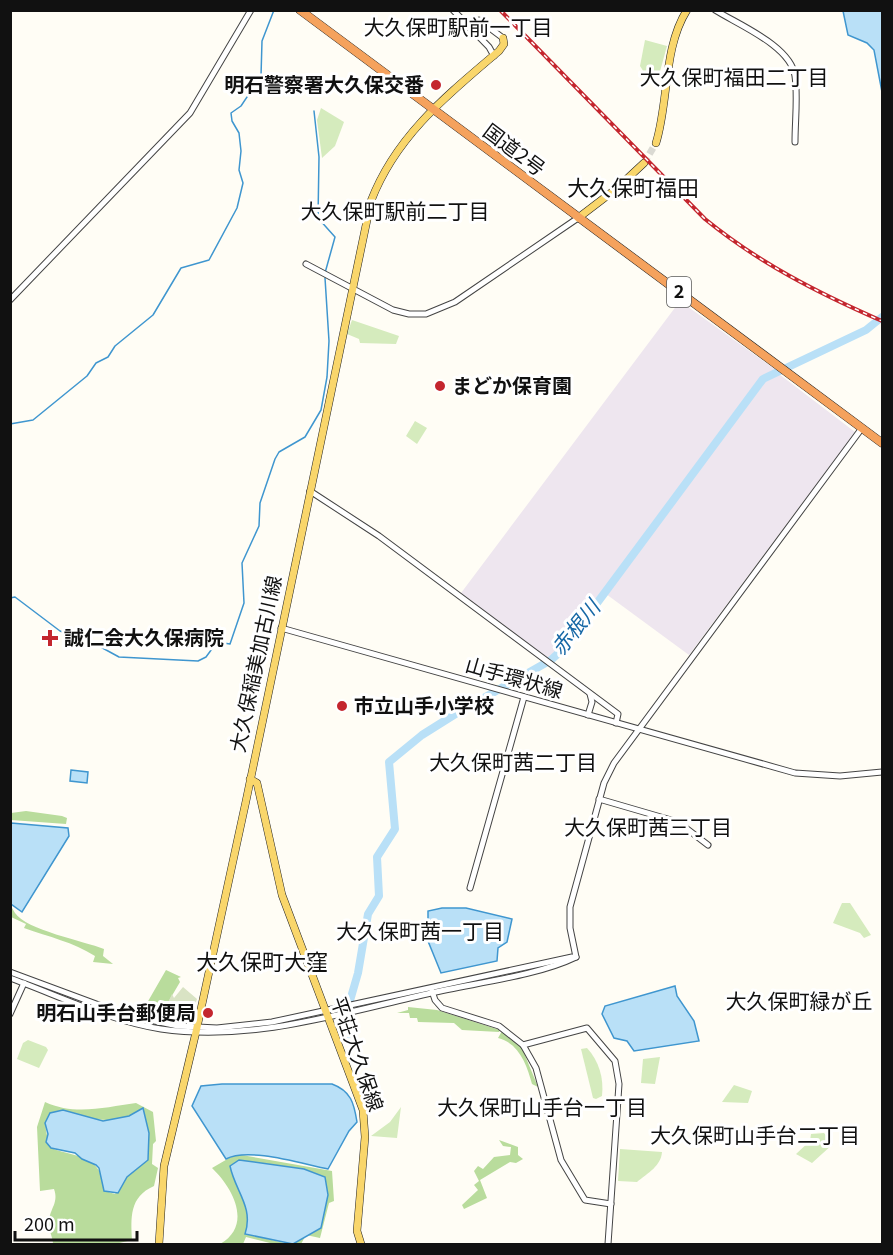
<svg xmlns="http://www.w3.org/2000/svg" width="893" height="1255" font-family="Georgia,'Noto Sans JP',serif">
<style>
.industrial{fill:#eee6ef}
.green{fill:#d5ebbd}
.forest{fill:#b9dc9c;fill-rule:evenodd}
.cemetery{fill:#d9e3c4}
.water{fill:#b9e0f7;stroke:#3f96cf;stroke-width:1.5}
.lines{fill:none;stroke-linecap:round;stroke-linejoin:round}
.stream{stroke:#3f96cf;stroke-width:1.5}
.river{stroke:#b9e0f7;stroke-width:8}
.major-tunnel{stroke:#dbdad3;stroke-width:7;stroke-dasharray:7 3.5;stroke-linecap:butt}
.minor-casing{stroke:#444;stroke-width:7}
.major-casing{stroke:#222;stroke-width:8}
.highway-casing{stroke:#222;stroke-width:9}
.minor{stroke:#fff;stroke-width:5}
.major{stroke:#f9d66b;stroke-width:7}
.highway{stroke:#f5a25d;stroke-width:8}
.rail-casing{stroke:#c4262e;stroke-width:4}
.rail{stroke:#fff;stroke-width:1.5;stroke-dasharray:4.5;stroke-linecap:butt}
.poi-dot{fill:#c4262e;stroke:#fff;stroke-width:2}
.labels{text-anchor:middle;stroke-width:6;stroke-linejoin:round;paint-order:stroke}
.shield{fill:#fff;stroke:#585858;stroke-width:1.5}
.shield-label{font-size:18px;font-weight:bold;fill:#111}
.poi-label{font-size:20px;font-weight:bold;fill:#111;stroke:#fff;text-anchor:start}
.street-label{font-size:20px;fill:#111;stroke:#fff}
.neighbourhood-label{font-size:21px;fill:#111;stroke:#fff}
.water-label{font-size:21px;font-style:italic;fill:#1768a6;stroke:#fff}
.quarter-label{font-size:22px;fill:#111;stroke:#fff}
</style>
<rect width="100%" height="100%" fill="#fffdf5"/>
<!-- industrial -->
<g class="industrial">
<path d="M680,301L776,370L763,377L551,660L461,593Z"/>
<path d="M779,374L855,432L689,655L606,594L758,389L767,380Z"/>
</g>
<!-- green -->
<g class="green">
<path d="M645,40L667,46L659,75L649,80L640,66Z"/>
<path d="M321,108L344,122L335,146L322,158L317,120Z"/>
<path d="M352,320L399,336L396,344L360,343L359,339L347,334Z"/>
<path d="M415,421L427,428L417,444L406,436Z"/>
<path d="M842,903H850L871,935L864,938L860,933L833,923Z"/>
<path d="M28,1040L46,1047L48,1050L39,1068L17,1059L23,1043Z"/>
<path d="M587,1048C599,1061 604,1078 602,1096L596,1099L593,1098L581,1049Z"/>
<path d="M660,1057L655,1084L641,1083L643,1059Z"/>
<path d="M734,1085L752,1091L748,1103L722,1102Z"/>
<path d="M401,1107L397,1138L371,1136L390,1122Z"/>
<path d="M824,1133L833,1144L812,1163L796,1154L810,1141L811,1134Z"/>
<path d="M620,1149L662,1152C661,1166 648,1173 637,1182L618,1181Z"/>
</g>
<!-- forest -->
<g class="forest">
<path d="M26,811L62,816L67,818L66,824L11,820V813Z"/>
<path d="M10,905C12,907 13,910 15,913C26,930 84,941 104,949L103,956L113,964L93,962L95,956C73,942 49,937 24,928L26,924L11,917Z"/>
<path d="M166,970L181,977L178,978L180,982L163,1011L156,1016L160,1008L147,1003Z"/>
<path d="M408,1007L437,1010L500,1030L499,1032L462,1030L454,1023L418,1022L417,1018H410L409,1013H397L408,1010Z"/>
<path d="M502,1031L522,1048L538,1087L532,1084C527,1065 519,1043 498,1038Z"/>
<path d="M45,1102C75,1116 106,1107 136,1103L153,1112L156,1141L153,1144L152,1164L158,1168L154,1186C129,1197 131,1218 132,1240L115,1244H53C53,1237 48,1230 49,1221C50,1208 59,1203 54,1189L40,1191L37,1127ZM142,1108L149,1133L148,1160L127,1177L115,1194L105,1191C100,1153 80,1159 51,1148C44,1125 41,1122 63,1110C89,1119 118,1128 142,1108Z"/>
<path d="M499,1140L518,1147V1155L523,1159L516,1163L510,1162L480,1180L487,1198L464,1209L462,1205L478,1190L474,1185L479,1181L474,1171L478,1166L483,1169L494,1157L510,1155L511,1147L503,1146Z"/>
<path d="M236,1154L332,1171L334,1201L329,1203L320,1238L306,1235L301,1244H293L321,1228L328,1195L325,1177L304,1169L239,1160L230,1166C236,1191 254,1207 245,1234L289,1244H274L246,1237L243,1244H220C253,1225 233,1188 212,1168Z"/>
</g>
<!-- cemetery -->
<path class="cemetery" d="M183,987L197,999L190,1021L165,1009L172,994L174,998Z"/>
<!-- water -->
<g class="water">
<path d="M843,11H882V92L874,50L867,43L848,35Z"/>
<path d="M71,770L88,772L87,783L70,781Z"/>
<path d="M11,823L68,828L69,836L22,912L11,904Z"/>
<path d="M442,908H466L512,919L507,942L498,948L497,961L441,973L428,941V911Z"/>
<path d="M675,986L677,996L694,1021L699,1041L634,1051L627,1041L614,1038L602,1014L605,1006Z"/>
<path d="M222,1084H332C351,1091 354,1103 357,1122L349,1131L328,1169C302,1164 249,1147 226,1159L192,1106L201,1086Z"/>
<path d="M143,1108L149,1133L148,1160L127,1177L118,1193L104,1191L99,1168L96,1165L82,1159L75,1153L51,1148L46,1142L48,1134L45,1123L50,1113L63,1110L103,1121L129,1116Z"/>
<path d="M239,1160L304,1169L325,1177L328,1195L321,1228L293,1244L245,1234C254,1207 235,1191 230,1166Z"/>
</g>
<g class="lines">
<!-- stream -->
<g class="stream">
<path d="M314,111L319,157L318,218L335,237L325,273"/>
<path d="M10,424L33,420L87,376L96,363L108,357L115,346L153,315L181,268L209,260L237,208L243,183L239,170L241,151L239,133L232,121L231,113L241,106L261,76L262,41L274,10"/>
<path d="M10,598L15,597L60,631L97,645L119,657L198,661L206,657L217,642L230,644L244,603L242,563L259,526L260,503L275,459L279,452L305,437L321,410L327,377L329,341L325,278"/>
</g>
<!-- river -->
<path class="river" d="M347,1035L345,1018L358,973L368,914L379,896L377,857L395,829L389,762L422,735L457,713L551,660L563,649L763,379L866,330L882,317"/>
<!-- major-tunnel -->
<path class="major-tunnel" d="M644,163L656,143"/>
<defs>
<g id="minor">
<path d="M453,10L489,47L494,56"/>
<path d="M715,10C739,25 791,46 795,76C798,97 795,120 795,142"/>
<path d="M469,28L479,20L503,38"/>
<path d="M306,264L393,310L409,314H426L455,302L578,218"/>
<path d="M10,300L190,113L251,10"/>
<path d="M310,491L379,536L618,714L616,723"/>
<path d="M281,628L795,773L840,776L882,772"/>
<path d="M588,715L592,702L590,694"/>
<path d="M599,799L678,822L708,845"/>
<path d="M470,888L524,697"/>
<path d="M576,957L570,928V907L604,783L614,763L862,428"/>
<path d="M10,972L126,1015L178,1026L217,1028L272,1022L572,957"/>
<path d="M10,978C59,996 110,1021 161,1029C253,1042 342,1013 431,993C474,983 537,976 576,957"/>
<path d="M432,991L435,1000L442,1008L499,1026L523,1045L536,1068L561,1160L585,1200L611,1204"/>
<path d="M10,1014L24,983"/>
<path d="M523,1045L587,1028L615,1061L619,1084L608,1244"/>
</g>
<g id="major">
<path d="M656,143C669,101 663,48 687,10"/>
<path d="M578,218L616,189L644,163"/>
<path d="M250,779L257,783L282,895L363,1110L365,1137L357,1231L361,1244"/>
<path d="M159,1244L164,1166L196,1032L246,801L371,201C396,136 446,96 499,51L504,44L503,38"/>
</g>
<path id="highway" d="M300,10L882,443"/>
</defs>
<!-- minor casing -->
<use href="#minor" class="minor-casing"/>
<!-- major casing -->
<use href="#major" class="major-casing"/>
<!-- highway casing -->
<use href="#highway" class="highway-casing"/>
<!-- minor -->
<use href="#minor" class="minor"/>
<!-- major -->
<use href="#major" class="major"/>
<!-- highway -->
<use href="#highway" class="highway"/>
<defs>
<path id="rail" d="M500,10L705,219C759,263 818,293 882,321"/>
</defs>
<!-- rail casing -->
<use href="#rail" class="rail-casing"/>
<!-- rail -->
<use href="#rail" class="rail"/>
</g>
<!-- markers -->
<g class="poi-dot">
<circle cx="436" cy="85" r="6"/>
<circle cx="440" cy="386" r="6"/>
<path d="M47 629h6v6h6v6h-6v6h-6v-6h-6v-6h6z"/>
<circle cx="342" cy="706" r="6"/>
<circle cx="208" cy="1013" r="6"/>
</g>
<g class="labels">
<!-- shield labels -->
<rect class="shield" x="667" y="277" width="24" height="30" rx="4.5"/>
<g class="shield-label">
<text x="679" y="298">2</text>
</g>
<!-- poi labels -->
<g class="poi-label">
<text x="424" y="92" text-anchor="end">明石警察署大久保交番</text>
<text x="452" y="393">まどか保育園</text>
<text x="64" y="645">誠仁会大久保病院</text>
<text x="354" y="713">市立山手小学校</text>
<text x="196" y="1020" text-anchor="end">明石山手台郵便局</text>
</g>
<!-- street labels -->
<g class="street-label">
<text transform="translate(514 150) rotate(37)" y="7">国道2号</text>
<text transform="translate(256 664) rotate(-78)" y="7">大久保稲美加古川線</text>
<text transform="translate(514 678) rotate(16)" y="7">山手環状線</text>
<text transform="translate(357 1054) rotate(71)" y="7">平荘大久保線</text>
</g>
<!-- neighbourhood labels -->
<g class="neighbourhood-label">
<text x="458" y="35">大久保町駅前一丁目</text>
<text x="734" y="85">大久保町福田二丁目</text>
<text x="395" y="219">大久保町駅前二丁目</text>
<text x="513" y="770">大久保町茜二丁目</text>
<text x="648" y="835">大久保町茜三丁目</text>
<text x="420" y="939">大久保町茜一丁目</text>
<text x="799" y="1009">大久保町緑が丘</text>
<text x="542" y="1115">大久保町山手台一丁目</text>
<text x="755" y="1143">大久保町山手台二丁目</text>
</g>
<!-- water labels -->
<g class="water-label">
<text transform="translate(576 628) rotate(-51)" y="7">赤根川</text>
</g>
<!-- quarter labels -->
<g class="quarter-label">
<text x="633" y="196">大久保町福田</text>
<text x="262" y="970">大久保町大窪</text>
</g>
</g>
<!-- border -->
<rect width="893" height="1255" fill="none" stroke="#111111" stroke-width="24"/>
<!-- scale -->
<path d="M15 1231v9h122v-9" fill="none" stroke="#111111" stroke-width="3"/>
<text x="24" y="1231" font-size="18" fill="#111111" stroke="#ffffff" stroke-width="4.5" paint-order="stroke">200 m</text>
</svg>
